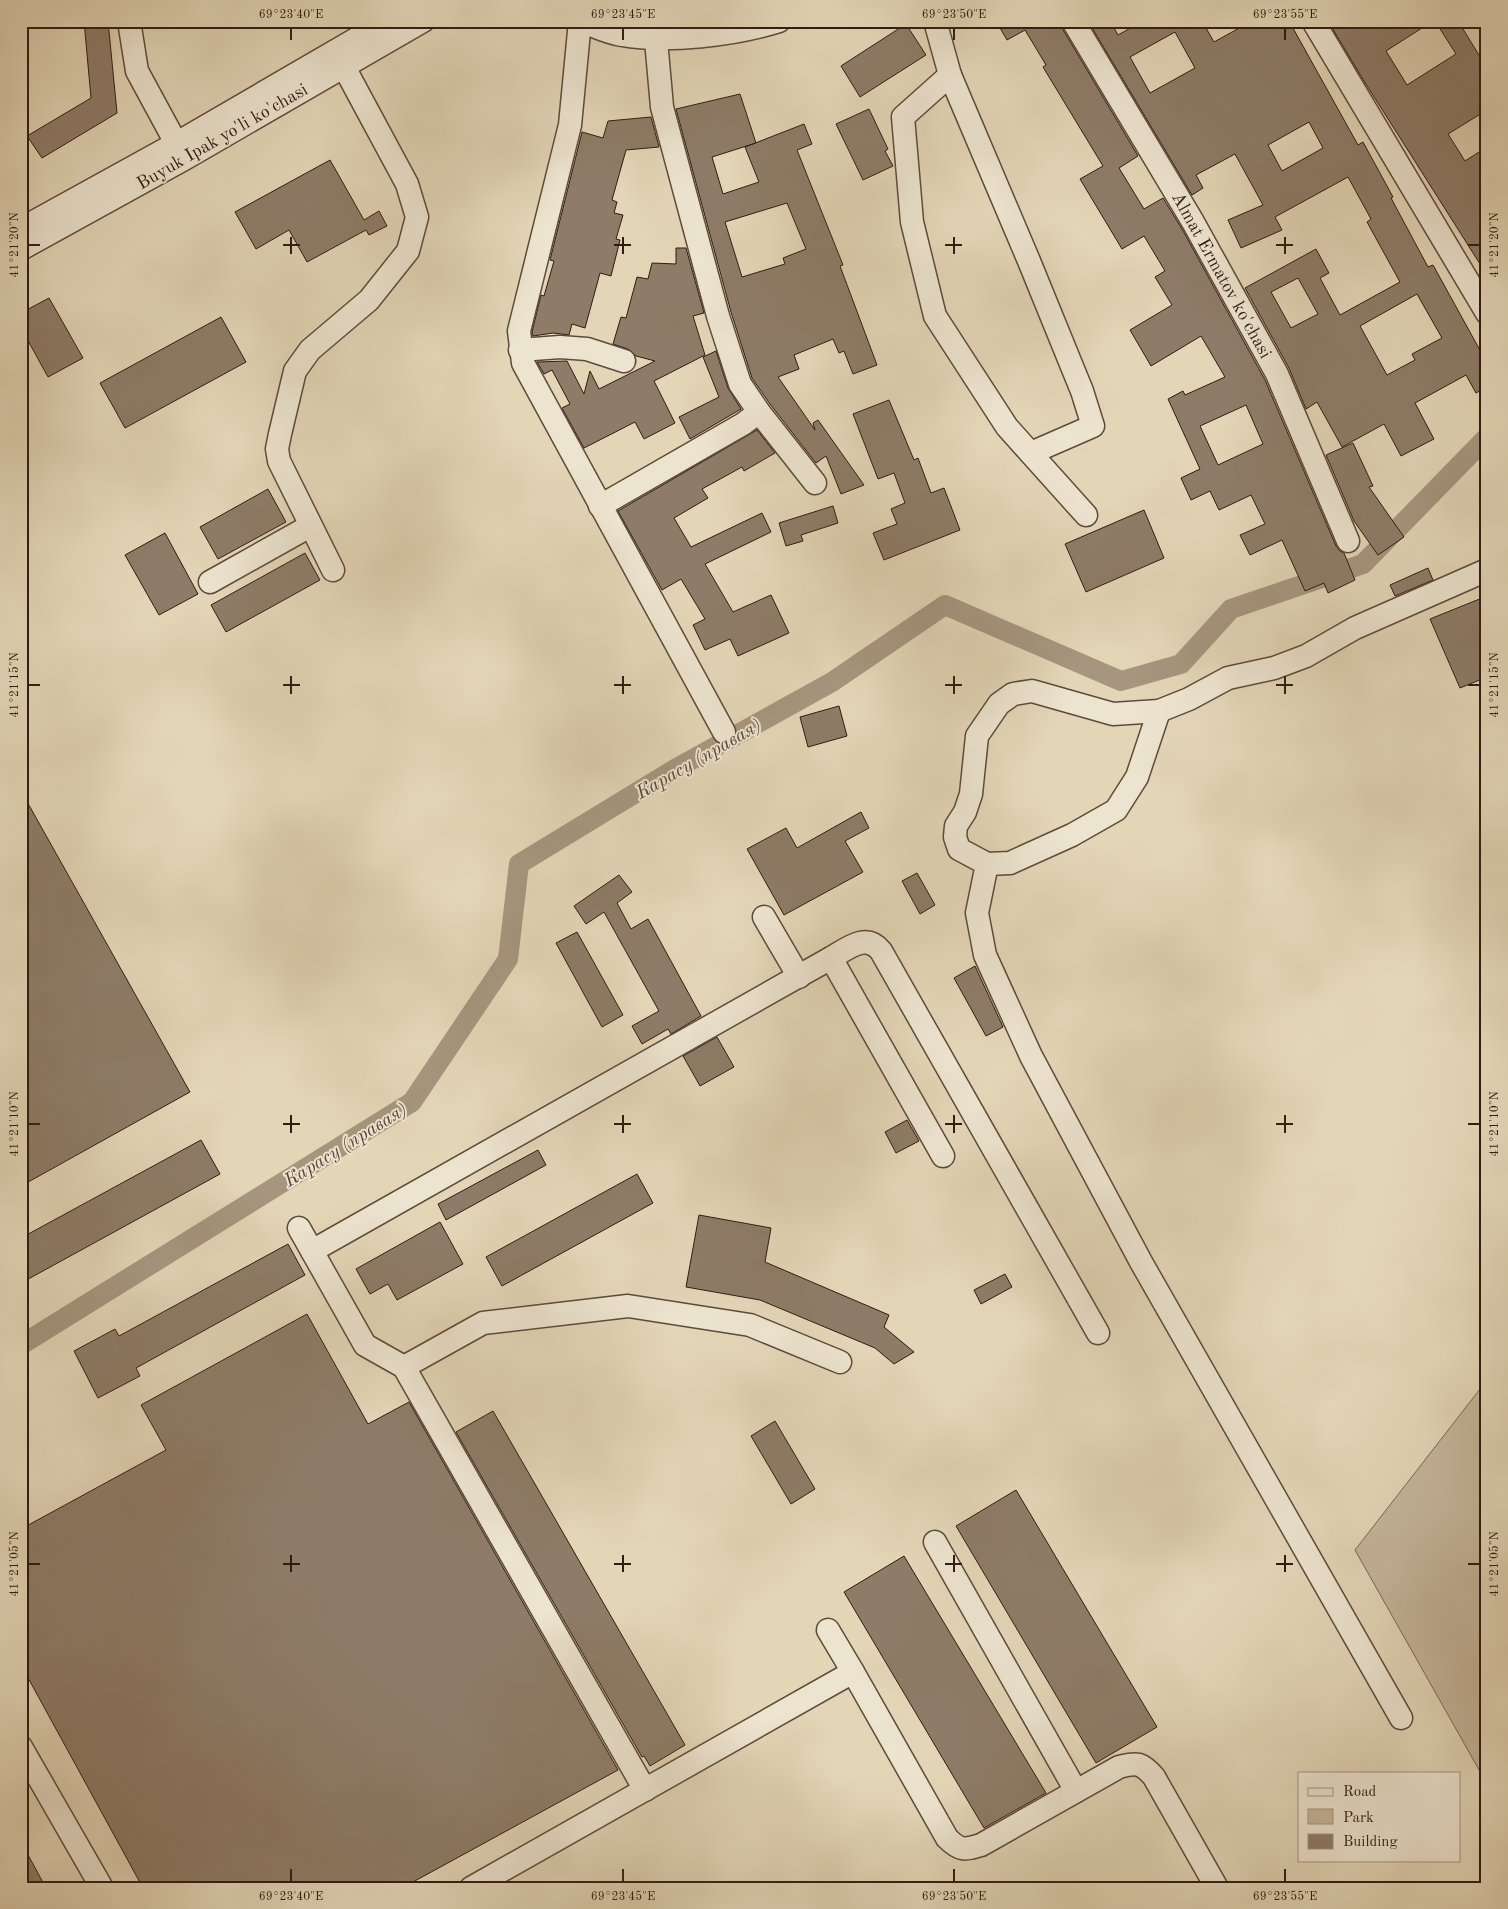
<svg xmlns="http://www.w3.org/2000/svg" width="1508" height="1909" font-family="'Old Standard TT',serif">
<style>
.green{fill:#c5b69b;stroke:#7b6856}
.lines{fill:none;stroke-linecap:round;stroke-linejoin:round}
.canal{stroke:#a6967f;stroke-width:20}
.building{fill:#8e7c68;stroke:#311b12;fill-rule:evenodd}
.minor-casing{stroke:#5e4a3b;stroke-width:25}
.minor{stroke:#ede4d0;stroke-width:22}
.ticks{fill:none;stroke:#311b12;stroke-width:2}
.labels{text-anchor:middle;stroke-width:4;stroke-linejoin:round;paint-order:stroke}
.street-label{font-size:18px;fill:#311b12;stroke:#ede4d0}
.water-label{font-size:19px;font-style:italic;fill:#5a4638;stroke:#ede4d0}
.neatline{fill:none;stroke:#311b12;stroke-width:2}
.ticks-label{font-size:12px;text-anchor:middle;fill:#311b12}
</style>
<rect width="100%" height="100%" fill="#e3d6b7"/>
<filter id="stains"><feTurbulence type="fractalNoise" baseFrequency=".004" numOctaves="4"/><feColorMatrix values="0 0 0 0 .2 0 0 0 0 .09 0 0 0 0 .02 0 0 0 .5 -.17"/></filter>
<radialGradient id="worn" r=".72"><stop offset=".6" stop-color="#630" stop-opacity="0"/><stop offset="1" stop-color="#630" stop-opacity=".3"/></radialGradient>
<!-- green -->
<path class="green" d="M1487,1380V1784L1355,1550Z"/>
<g class="lines">
<!-- canal -->
<path class="canal" d="M21,1345L412,1102L508,959L519,864L675,769L832,682L945,605L1121,681L1181,664L1231,609L1363,564L1487,437"/>
</g>
<!-- building -->
<g class="building">
<path d="M84,21H108L117,113L42,158L27,136L91,98Z"/>
<path d="M996,21H1060L1062,28L1138,156L1119,168L1144,209L1163,198L1182,229L1265,380L1336,546L1340,551L1344,553L1355,580L1328,593L1324,583L1305,591L1282,540L1250,555L1240,535L1265,524L1251,495L1219,510L1210,491L1191,500L1181,478L1200,469L1168,399L1183,391L1185,395L1225,377L1201,336L1151,366L1130,330L1172,305L1155,277L1165,271L1144,236L1122,249L1080,179L1103,166L1043,67L1046,65L1025,30L1007,40ZM1246,405L1263,444L1218,465L1200,426Z"/>
<path d="M1088,21H1110L1118,35L1143,21H1202L1214,42L1252,21H1289L1358,145L1363,142L1393,197L1391,198L1428,267L1433,265L1487,363V387L1476,393L1466,375L1415,403L1434,439L1401,456L1384,424L1342,447L1317,402L1306,409L1289,368L1245,288L1316,249L1329,273L1320,278L1340,315L1400,282L1367,222L1371,219L1348,177L1275,217L1282,230L1241,248L1228,220L1263,205L1235,154L1196,175L1203,188L1192,195ZM1175,32L1195,68L1150,93L1130,57ZM1309,122L1323,148L1282,171L1268,145ZM1298,278L1318,314L1291,328L1271,292ZM1417,294L1442,338L1412,354L1415,360L1387,375L1360,326Z"/>
<path d="M1328,21H1433L1386,51L1407,85L1456,54L1435,21H1458L1487,68V110L1448,134L1465,161L1487,147V275L1364,81Z"/>
<path d="M906,24L926,55L860,97L841,66Z"/>
<path d="M740,94L756,143L712,157L723,194L759,182L745,147L804,124L812,144L797,150L843,265L840,266L877,365L853,374L844,351L839,353L833,339L794,355L799,369L778,377L815,430L813,423L818,420L864,485L841,494L826,456L816,463L770,404L752,378L731,312L676,109ZM787,203L806,249L783,258L785,264L742,277L725,222Z"/>
<path d="M869,109L888,149L885,151L893,166L863,180L836,124Z"/>
<path d="M651,117L659,147L626,150L612,200L617,202L614,213L623,215L616,239L620,240L611,276L600,273L585,328L572,324L569,335L553,333L533,336L532,332L541,295L544,296L554,261L550,260L582,132L603,138L608,121Z"/>
<path d="M330,160L364,220L379,211L387,226L369,235L366,230L307,262L289,230L256,249L235,212Z"/>
<path d="M676,248H686L704,313L693,316L705,355L654,381L675,423L644,439L635,422L584,448L562,408L570,404L552,370L544,374L537,362L567,361L584,394L590,371L599,389L655,361L636,356L628,349L613,344L621,317L626,318L637,277L648,279L652,263L676,264Z"/>
<path d="M49,298L83,358L48,377L21,328V313Z"/>
<path d="M221,317L246,362L125,428L100,383Z"/>
<path d="M716,351L728,388L741,409L690,439L679,417L719,397L703,357Z"/>
<path d="M889,400L914,460L918,458L931,493L944,488L960,530L884,560L873,533L897,524L891,509L905,503L894,473L878,479L853,414Z"/>
<path d="M757,430L775,453L744,471L742,467L702,489L708,498L674,518L691,547L762,513L771,532L705,564L733,612L771,595L789,633L738,656L730,639L705,650L693,625L705,619L681,579L662,590L618,511Z"/>
<path d="M1353,443L1373,486L1369,487L1404,537L1378,555L1354,521L1326,455Z"/>
<path d="M268,489L286,522L218,559L200,527Z"/>
<path d="M833,506L838,523L801,535L803,541L786,546L779,523Z"/>
<path d="M1144,510L1164,558L1086,592L1065,544Z"/>
<path d="M165,533L198,594L159,615L125,555Z"/>
<path d="M305,553L320,580L226,632L211,605Z"/>
<path d="M1428,568L1433,580L1395,596L1390,585Z"/>
<path d="M1487,596V677L1460,688L1430,619Z"/>
<path d="M839,706L847,736L808,747L800,717Z"/>
<path d="M21,791L190,1092L21,1186Z"/>
<path d="M861,812L869,828L845,841L863,872L784,915L747,849L786,828L797,848Z"/>
<path d="M917,873L935,905L920,914L902,881Z"/>
<path d="M619,875L632,892L617,903L631,929L648,919L701,1016L671,1034L668,1029L642,1044L632,1026L659,1011L604,912L586,924L574,906Z"/>
<path d="M577,932L623,1015L602,1027L556,943Z"/>
<path d="M975,966L1003,1027L986,1036L954,978Z"/>
<path d="M717,1037L734,1067L700,1086L683,1056Z"/>
<path d="M907,1120L919,1141L896,1153L885,1132Z"/>
<path d="M201,1140L220,1174L21,1283V1238Z"/>
<path d="M538,1150L546,1165L446,1220L438,1204Z"/>
<path d="M637,1174L653,1203L502,1286L486,1257Z"/>
<path d="M699,1215L771,1228L765,1262L889,1315L884,1327L914,1352L894,1364L875,1348L760,1300L686,1287Z"/>
<path d="M440,1222L463,1264L397,1300L388,1284L370,1294L356,1269Z"/>
<path d="M288,1244L305,1275L136,1368L140,1376L98,1398L74,1351L115,1329L119,1336Z"/>
<path d="M1005,1274L1012,1287L981,1304L974,1290Z"/>
<path d="M307,1314L368,1424L409,1402L618,1770L402,1888H143L21,1665V1529L166,1450L141,1405Z"/>
<path d="M493,1411L685,1745L650,1766L644,1756L642,1757L456,1432Z"/>
<path d="M775,1421L815,1489L791,1504L751,1436Z"/>
<path d="M1016,1490L1157,1727L1096,1763L956,1526Z"/>
<path d="M904,1556L1046,1793L984,1828L844,1592Z"/>
<path d="M21,1842L46,1888H21Z"/>
</g>
<g class="lines">
<defs>
<g id="minor">
<path d="M129,21L137,71L183,156"/>
<path d="M580,21L570,125L519,331L523,363L724,732"/>
<path d="M581,21C594,26 608,33 622,35C667,43 735,35 779,21"/>
<path d="M935,21L950,75L903,117L912,222L935,316L1007,427L1086,515"/>
<path d="M1073,21L1193,222L1277,374L1348,541"/>
<path d="M1313,21L1487,313"/>
<path d="M656,40L662,107L718,316L740,384L759,412L815,483"/>
<path d="M950,75L1029,261L1082,391L1093,426L1031,453"/>
<path d="M21,229L177,143L387,21"/>
<path d="M21,249L184,159L423,21"/>
<path d="M520,350L560,347L587,349L624,361"/>
<path d="M600,506L743,424L759,412"/>
<path d="M333,570L279,461L277,449L280,434L295,371L310,350L369,300L408,251L417,217L407,184L344,67"/>
<path d="M210,582L310,526"/>
<path d="M987,864L1010,863L1072,835L1116,810L1137,777L1159,711"/>
<path d="M764,917L799,977"/>
<path d="M831,958L943,1156"/>
<path d="M299,1228L365,1345L404,1367L645,1790"/>
<path d="M312,1251L831,958C847,949 866,932 881,951L1098,1333"/>
<path d="M404,1367L483,1323L628,1306L750,1325L840,1362"/>
<path d="M935,1542L1076,1791"/>
<path d="M828,1630L853,1672"/>
<path d="M1401,1718L1141,1262L1031,1056L985,955L977,913L987,864L959,849L955,837L956,826L965,812L971,794L977,736L999,704L1013,694L1032,691L1113,714L1159,711L1189,699L1228,678L1274,668L1306,656L1355,628L1487,570"/>
<path d="M21,1747L102,1888"/>
<path d="M471,1888L853,1672L947,1838C960,1851 964,1850 981,1845L1119,1767C1137,1762 1142,1763 1154,1777L1217,1888"/>
</g>
</defs>
<!-- minor casing -->
<use href="#minor" class="minor-casing"/>
<!-- minor -->
<use href="#minor" class="minor"/>
</g>
<!-- ticks -->
<path class="ticks" d="M291,28V40M623,28V40M954,28V40M1285,28V40M291,237V254M623,237V254M954,237V254M1285,237V254M28,245H40M283,245H300M614,245H631M945,245H962M1276,245H1293M1468,245H1480M291,676V694M623,676V694M954,676V694M1285,676V694M28,685H40M283,685H300M614,685H631M945,685H962M1276,685H1293M1468,685H1480M291,1115V1133M623,1115V1133M954,1115V1133M1285,1115V1133M28,1124H40M283,1124H300M614,1124H631M945,1124H962M1276,1124H1293M1468,1124H1480M291,1555V1572M623,1555V1572M954,1555V1572M1285,1555V1572M28,1564H40M283,1564H300M614,1564H631M945,1564H962M1276,1564H1293M1468,1564H1480M291,1869V1882M623,1869V1882M954,1869V1882M1285,1869V1882"/>
<g class="labels">
<!-- street labels -->
<g class="street-label">
<text transform="translate(222 136) rotate(-30)" y="6">Buyuk Ipak yo'li ko'chasi</text>
<text transform="translate(1222 275) rotate(61)" y="6">Almat Ermatov ko'chasi</text>
</g>
<!-- water labels -->
<g class="water-label">
<text transform="translate(698 758) rotate(-30)" y="7">Карасу (правая)</text>
<text transform="translate(345 1144) rotate(-32)" y="7">Карасу (правая)</text>
</g>
</g>
<!-- margin -->
<rect width="1508" height="1909" fill="none" stroke="#e3d6b7" stroke-width="55"/>
<!-- legend -->
<rect x="1298" y="1772" width="162" height="90" fill="#ede4d0" stroke="#a29484"/>
<rect x="1308" y="1788" width="25" height="8" fill="#ede4d0" stroke="#a29484"/>
<text x="1343" y="1796" font-size="15" fill="#311b12">Road</text>
<rect x="1308" y="1809" width="25" height="15" fill="#c5b69b" stroke="#a29484"/>
<text x="1343" y="1822" font-size="15" fill="#311b12">Park</text>
<rect x="1308" y="1834" width="25" height="15" fill="#8e7c68" stroke="#a29484"/>
<text x="1343" y="1846" font-size="15" fill="#311b12">Building</text>
<rect x="28" y="28" width="1452" height="1854" class="neatline"/>
<g class="ticks-label">
<text x="291" y="18">69°23'40"E</text>
<text x="623" y="18">69°23'45"E</text>
<text x="954" y="18">69°23'50"E</text>
<text x="1285" y="18">69°23'55"E</text>
<text transform="translate(14 245) rotate(-90)" y="4">41°21'20"N</text>
<text transform="translate(1494 245) rotate(-90)" y="4">41°21'20"N</text>
<text transform="translate(14 685) rotate(-90)" y="4">41°21'15"N</text>
<text transform="translate(1494 685) rotate(-90)" y="4">41°21'15"N</text>
<text transform="translate(14 1124) rotate(-90)" y="4">41°21'10"N</text>
<text transform="translate(1494 1124) rotate(-90)" y="4">41°21'10"N</text>
<text transform="translate(14 1564) rotate(-90)" y="4">41°21'05"N</text>
<text transform="translate(1494 1564) rotate(-90)" y="4">41°21'05"N</text>
<text x="291" y="1900">69°23'40"E</text>
<text x="623" y="1900">69°23'45"E</text>
<text x="954" y="1900">69°23'50"E</text>
<text x="1285" y="1900">69°23'55"E</text>
</g>
<rect width="100%" height="100%" filter="url(#stains)"/>
<rect width="100%" height="100%" fill="url(#worn)"/>
</svg>
